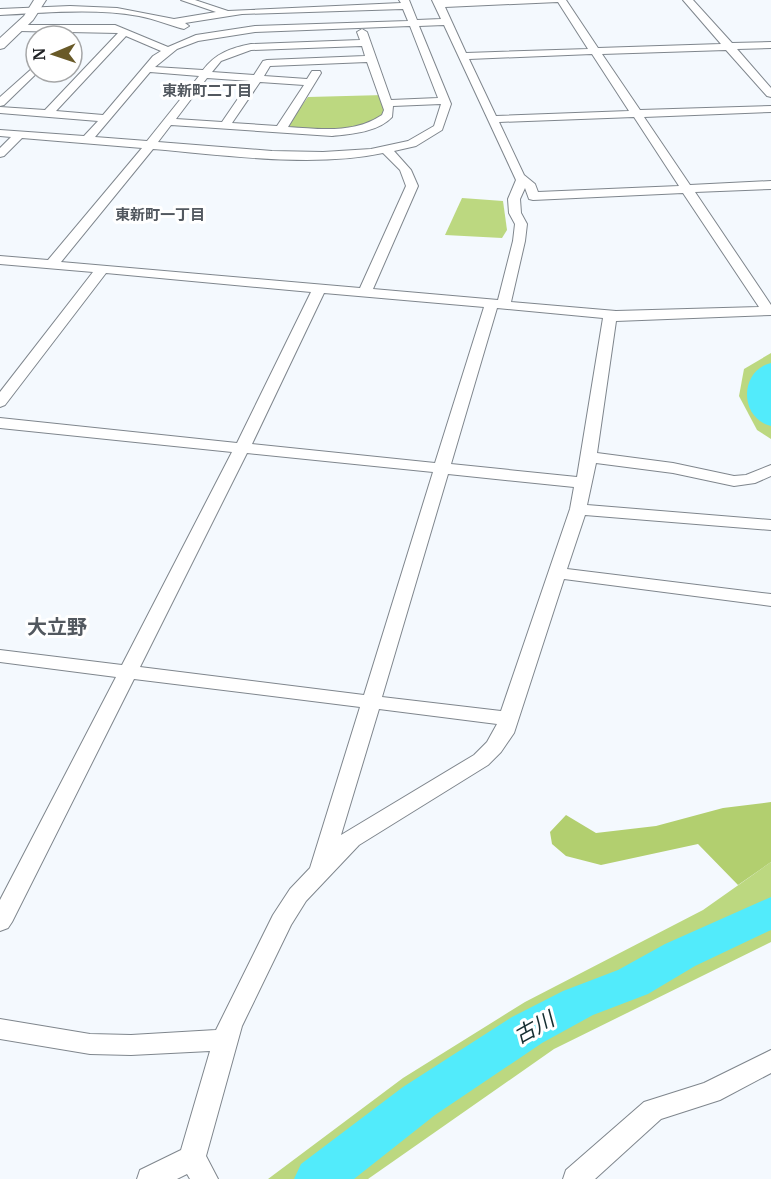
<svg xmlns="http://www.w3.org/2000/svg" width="771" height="1179" font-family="Merriweather,'Noto Sans JP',serif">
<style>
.green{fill:#bcd880}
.forest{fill:#b2cf6f}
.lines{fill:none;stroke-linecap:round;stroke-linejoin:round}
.river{fill:#52ebfb;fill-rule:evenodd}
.minor-casing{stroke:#7f868d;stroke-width:2}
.major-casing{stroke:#7f868d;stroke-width:2}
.minor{fill:#fff;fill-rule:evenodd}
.major{fill:#fff;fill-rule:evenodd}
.labels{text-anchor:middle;stroke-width:6;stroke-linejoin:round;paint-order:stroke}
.far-neighbourhood-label{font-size:15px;font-weight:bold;fill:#52585f;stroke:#fff}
.quarter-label{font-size:20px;font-weight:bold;fill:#52585f;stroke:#fff}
.near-water-label{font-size:21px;font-style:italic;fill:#152e31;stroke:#fff}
</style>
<rect width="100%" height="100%" fill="#f4f9fe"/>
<!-- green -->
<g class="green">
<path d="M384,95L387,103L382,121L356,130H284L308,97Z"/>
<path d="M462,198L503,201L507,230L502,238L445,235Z"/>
<path d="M771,353V439L757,430L739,396L744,369Z"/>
<path d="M771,862V942L554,1049L368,1179H268L403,1078L525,1002L703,910Z"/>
</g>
<!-- forest -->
<path class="forest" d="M771,802V862L738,885L698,844L601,865L566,856L552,844L550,832L566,815L596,833L656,826L723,808Z"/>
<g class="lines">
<!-- river -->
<g class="river">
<path d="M771,363V426C739,418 739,371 771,363Z"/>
<path d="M771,897V930L695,966L648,994L593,1015L542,1043L435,1115L354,1179H294L301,1164L403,1087L512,1017L563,991L618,970L665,944Z"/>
</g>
<defs>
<g id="minor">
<path d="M181,0H195L228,11L401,3L399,0H409L417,20L441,19L432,0H566L598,48L721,44L683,0H693L732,43L771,42V48L737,49L771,88V97L767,96L726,50L602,54L640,110L771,106V112L644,117L690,185L771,181V189L695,192L771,305V315L616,321L597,453L673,463L734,476L746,475L771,465V476L755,483L734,486L673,473L596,463L587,505L771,520V530L585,515L567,569L771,594V606L564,579L514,733L501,752L488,765L359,845L306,901L291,925L242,1026L206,1156L218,1179H190L187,1174L177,1179H137L140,1170L181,1150L210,1051L131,1055L90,1054L0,1039V1019L90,1034L131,1035L216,1030L273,915L290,889L310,868L360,707L134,679L12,922L8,928L0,931V900L116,677L0,662V650L122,665L232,452L0,428V418L237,443L311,292L106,273L5,405L0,407V392L93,272L0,264V256L48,260L142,148L22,138L4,156L0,157V148L11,137L0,136V130L84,136L98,121L0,113V107L45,110L118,33L19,31L14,28L19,25H115L168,47L196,35L255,26L408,21L403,9L242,14L185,23L189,26L184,29C169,25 155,19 139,16C93,8 46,13 0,15V9L70,6L117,8L174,19L216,12ZM558,2L588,49L466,53L445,7ZM444,25L516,180L508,199L509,213L515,224L513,241L498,300L373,289L418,186L411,170L394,151L416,146L442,130L451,104L419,26ZM410,26L438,98L391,100L367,32L362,29L357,32L360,40L251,44C231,48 216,53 203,70L155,67L177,49L198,41L255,32ZM126,36L161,51L153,56L103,115L56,111ZM362,46L365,56L267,60L263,61L254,75L212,72L221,61L251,50ZM592,54L629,111L496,116L469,59ZM367,62L384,110L382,115C354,134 320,129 288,127L321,73L320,71H312L307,79L264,76L270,66ZM150,72L199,76L147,141L95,137ZM207,78L250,81L222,122L176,119ZM260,82L304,85L277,126L232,123ZM441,104L434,126L408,141L371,149L323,152L272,151L158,142L171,125L332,136C352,134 378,132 392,117L393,106ZM634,117L679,186L538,192L535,184L524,175L499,122ZM153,149C224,155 313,168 383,153L400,170L406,186L360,288L61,262ZM525,188L529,199L533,200L683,193L759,307L616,311L511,302L525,241L527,224L521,213L520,199ZM324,293L484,307L435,463L252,444ZM497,308L603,318L577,477L451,464ZM247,453L433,472L364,695L140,667ZM448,474L574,487L570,509L501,711L382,697ZM379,709L497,724L487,742L474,755L341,835Z"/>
<path d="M36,65L38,72L4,105L0,106V97Z"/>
<path d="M771,1050V1073L720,1100L661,1119L595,1179H563L566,1170L644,1102L704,1083Z"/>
</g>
<path id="major" d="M34,0H46L33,20L4,48L0,49V38L24,16Z"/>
</defs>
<!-- minor casing -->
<use href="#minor" class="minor-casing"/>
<!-- major casing -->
<use href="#major" class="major-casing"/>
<!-- minor -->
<use href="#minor" class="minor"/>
<!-- major -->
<use href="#major" class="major"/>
</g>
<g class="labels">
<!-- far-neighbourhood labels -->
<g class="far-neighbourhood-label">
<text x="207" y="96">東新町二丁目</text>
<text x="160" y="220">東新町一丁目</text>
</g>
<!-- quarter labels -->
<g class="quarter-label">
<text x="57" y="634">大立野</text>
</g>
<!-- near-water labels -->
<g class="near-water-label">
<text transform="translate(534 1028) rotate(-29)" y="7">古川</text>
</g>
</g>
<!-- north arrow -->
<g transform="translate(54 54) rotate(268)"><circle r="28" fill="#ffffff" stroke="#a5a6a7" stroke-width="1.5"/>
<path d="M0-4.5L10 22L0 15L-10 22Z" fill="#695a28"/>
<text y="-9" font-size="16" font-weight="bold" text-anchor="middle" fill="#1f2124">N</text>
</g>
</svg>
